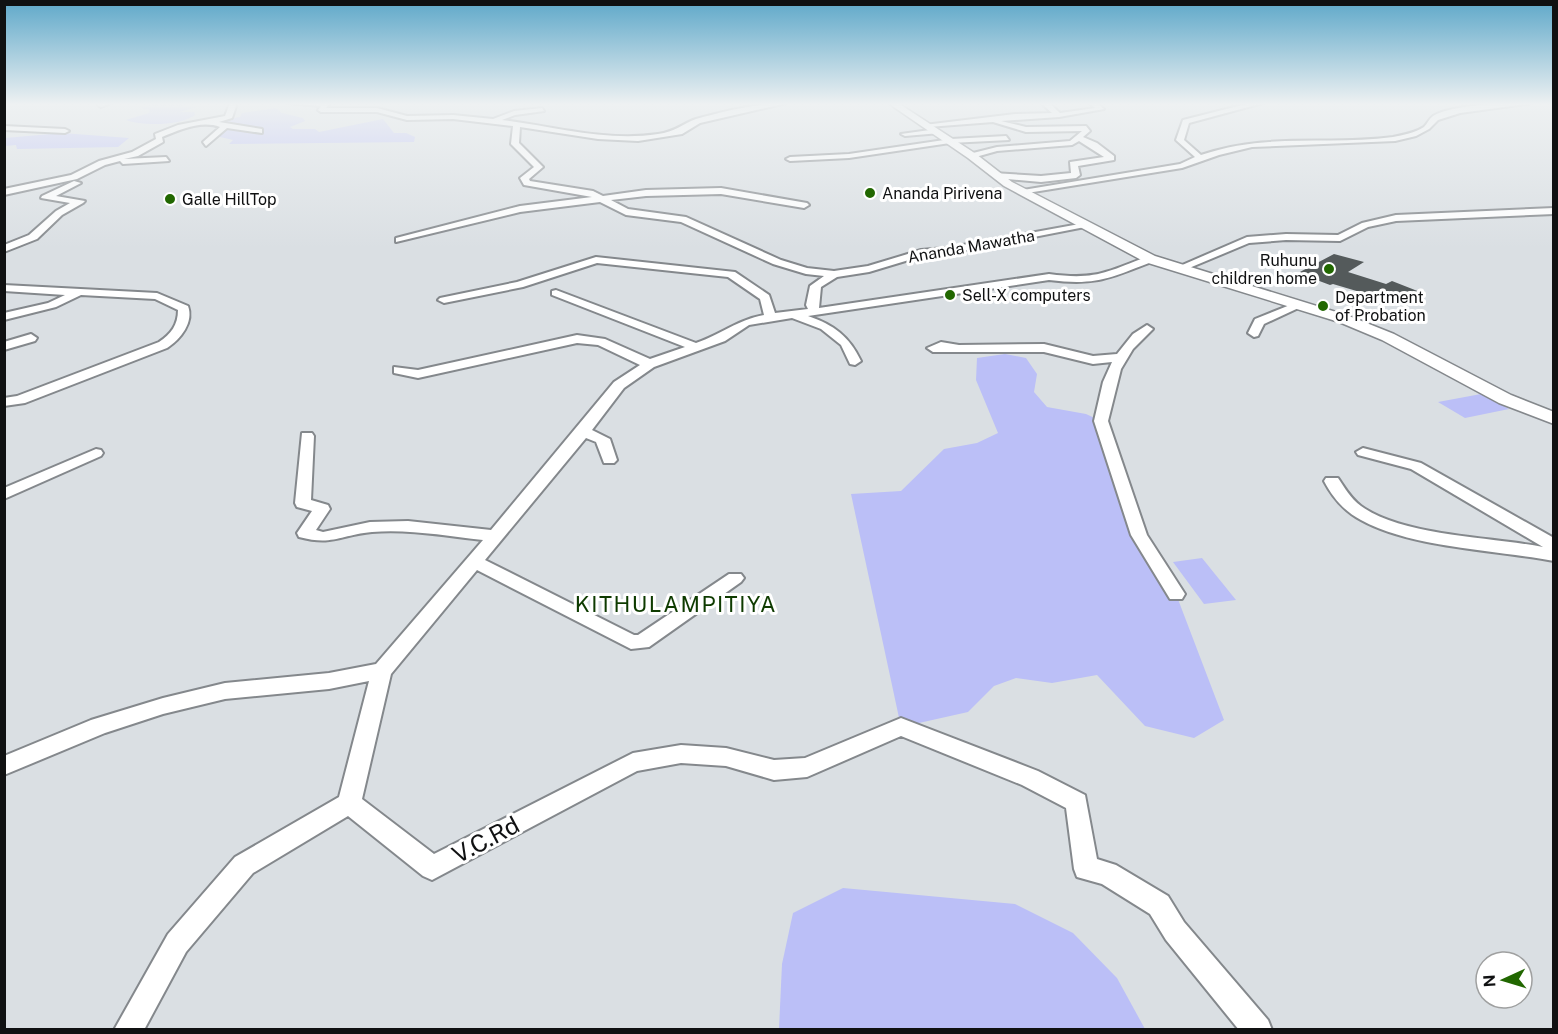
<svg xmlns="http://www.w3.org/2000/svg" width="1558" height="1034" font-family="'Public Sans',sans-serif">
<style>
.green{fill:#bbbff7}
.building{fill:#545a5b}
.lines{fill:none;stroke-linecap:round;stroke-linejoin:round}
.minor-casing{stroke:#84888c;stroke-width:4}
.major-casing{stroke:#84888c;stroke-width:3}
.minor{fill:#fff;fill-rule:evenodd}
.major{fill:#fff;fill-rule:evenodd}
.poi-dot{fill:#216700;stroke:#fff;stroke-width:2}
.labels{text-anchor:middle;stroke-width:6;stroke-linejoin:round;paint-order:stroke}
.far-poi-label{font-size:16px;fill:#101112;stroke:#fff;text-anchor:start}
.far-street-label{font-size:16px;fill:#101112;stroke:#fff}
.quarter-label{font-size:22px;letter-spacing:1.5px;fill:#0e3b00;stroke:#fff}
.near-street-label{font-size:24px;fill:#101112;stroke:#fff}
</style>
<rect width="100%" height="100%" fill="#dadfe3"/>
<!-- green -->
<g class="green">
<path d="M154,103H193L180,106L196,107L180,112H194L195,115C180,126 143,126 126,120L149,113L150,110L141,108Z"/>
<path d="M276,108L282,113L303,118L305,121L290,127L293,129H315L319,132L383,119L394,133H406L415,137L414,142L229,144L233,140L216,136L225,126L212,122L240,117L242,113Z"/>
<path d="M62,133L129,138L118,147L17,149L16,145L5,146V138Z"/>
<path d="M1005,354L1026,358L1037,374L1034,392L1047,407L1086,414L1101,421L1139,535L1176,594L1224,720L1194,738L1145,726L1097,675L1052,683L1016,678L994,686L968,712L901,727L851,494L901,491L944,449L977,443L998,433L976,380L977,358Z"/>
<path d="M1481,394L1509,409L1465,418L1438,402Z"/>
<path d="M1202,558L1236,600L1204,604L1173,562Z"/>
<path d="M843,888L1015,904L1073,933L1117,978L1145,1029H779L782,964L793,913Z"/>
</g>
<!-- building -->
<path class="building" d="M1334,254L1364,262L1348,272L1386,284L1392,281L1420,292L1396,304L1388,300L1384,302L1367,296L1370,295L1333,284L1330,285L1298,273Z"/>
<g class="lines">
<defs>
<g id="minor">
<path d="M99,103H111L101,107L98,105Z"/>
<path d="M230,103H237L232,118L219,122L262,129V133L227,128L206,146L203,142L220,127C201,120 180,130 162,137L163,142L138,156L124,159L166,157L169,161L123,164L120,161L105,165L77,179L4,195V189L71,175L99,161L132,152L156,139L155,134L178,125L225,116Z"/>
<path d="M287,103H330L326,108H377L407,116L453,115L493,119L514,111L542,108L544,111L515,115L502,120C553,126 606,142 658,134C675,132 682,124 696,119C724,111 758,103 787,103L700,123L682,134L638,141L598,139L520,127L519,143L543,167L529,179L530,181L593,191L603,196L646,190L721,188L807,203L809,205L804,208L721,194L646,196L611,200L628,209L686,217L781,260L807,268L834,271L868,266L921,250L946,248L1085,223L1090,226L946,254L922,256L869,272L837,277L821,287L819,308L1049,274C1094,280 1105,273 1146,257H1154V261C1110,278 1097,286 1049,280L808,316C834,325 849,336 861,361L855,365L850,364L841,345L821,329L792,318L749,325L725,341L654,367L624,388L592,430L610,439L617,460L614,463H604L596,442L586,438L485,560L634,635H638L729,574H741L744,578L741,582L649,647L631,649L477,570L391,674L362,799L434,854L633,753L681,745L726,748L774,760L805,758L901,718L1038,771L1085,795L1097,859L1116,865L1168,896L1184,922L1268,1020L1272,1030H1239L1166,940L1150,914L1102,884L1077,877L1074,869L1066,808L1022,785L901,736L807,777L774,780L726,766L681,763L637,771L432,880L423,876L348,816L253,873L186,952L144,1030H114L168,934L235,857L339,797L369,681L329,689L225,699L163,714L105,733L4,775V756L91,720L163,698L225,683L329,673L376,664L483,540C446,536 409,529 372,532C340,535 333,546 299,537L297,533L312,511L297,507L295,503L302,433H312L314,436L311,500L328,505L330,509L316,530L323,532L370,522L408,521L491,530L614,382L640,365L598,345L577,343L418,378L394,373V367L418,370L577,335L605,339L650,359L685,347L552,295V291L556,290L696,343C722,334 737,320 764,315L760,299L728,277L597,263L523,287L444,303L438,300L440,298L517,282L596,257L735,272L769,295L775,313L808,309L806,305L810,286L824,276L806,274L773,264L681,222L626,215L600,202L520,212L396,242V238L520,206L592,197L524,185L520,178L534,167L511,144L513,126L453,119L407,120L377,112H321L318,110L321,106Z"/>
<path d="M1041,103H1049L1060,113L1095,108L1089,103H1097L1104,109L1059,117L1001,121L1026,127L1086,126L1090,131L1083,137L1097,143L1114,156V160L1078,166L1080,175L1076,178L1041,182L996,178L993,173L1041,176L1071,173L1070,162L1104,157L1079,141L1072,145L997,151L972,158L969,154L997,147L1070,141L1082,131L1026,132L993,122L928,127L924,125L1015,114L1052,113Z"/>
<path d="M1250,103H1263L1189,123L1184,140L1201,155C1268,132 1327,146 1393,137C1403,135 1415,133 1424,127C1427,124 1429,119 1433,116C1453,104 1509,103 1533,103L1460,113L1438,120L1429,129L1416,136L1395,141L1252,147L1219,155L1182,168L1021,194L1017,191L1180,164L1195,157L1176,140L1183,120Z"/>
<path d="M4,126L65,129L69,131L65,133L4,130Z"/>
<path d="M937,129L940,133L905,136L901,134Z"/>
<path d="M1006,136L1009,140L950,143L849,158L790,161L786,159L790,157L849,154L951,139Z"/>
<path d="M74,181L81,183L56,196L85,201L83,203L62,215L37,239L4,252V245L29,235L56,211L70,203L41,198L42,196Z"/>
<path d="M1554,208V214L1396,221L1368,227L1340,241L1286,240L1249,243L1182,271L1173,269L1247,237L1286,234L1338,235L1362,223L1396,215Z"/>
<path d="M4,285L157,293L188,306C194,322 181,339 167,348L25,403L4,406V398L17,396L159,342C171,334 178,325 178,310L155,299L81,295L56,307L4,320V313L48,303L65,295L4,291Z"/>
<path d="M1295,303L1305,305L1264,324L1258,336L1254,337L1248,333L1255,319Z"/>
<path d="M1147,325L1153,329L1133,349L1121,369L1108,421L1147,535L1185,594L1182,599H1170L1131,535L1094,421L1103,382L1112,362L1093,364L1044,352H933L927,348L941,342L959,345L1044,344L1093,356L1117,354L1133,334Z"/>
<path d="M31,334L37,338L35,341L4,350V342Z"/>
<path d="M1363,448L1421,463L1554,538V561C1497,550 1411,548 1361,520C1344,511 1333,498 1324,481L1326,478H1338C1345,488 1350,498 1361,506C1402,536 1492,537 1543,547L1411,469L1358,455L1356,452Z"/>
<path d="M96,449L101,450L103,453L101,456L4,499V488Z"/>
</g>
<path id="major" d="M888,103H898L976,154L1012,182L1155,256L1349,316L1394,334L1511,395L1554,412V424L1499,403L1382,340L1339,322L1145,262L1004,186L968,158Z"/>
</defs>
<!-- minor casing -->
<use href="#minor" class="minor-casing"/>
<!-- major casing -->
<use href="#major" class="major-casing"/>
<!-- minor -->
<use href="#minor" class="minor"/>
<!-- major -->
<use href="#major" class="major"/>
</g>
<!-- sky -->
<linearGradient id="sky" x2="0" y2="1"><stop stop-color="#5ea8c9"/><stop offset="0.42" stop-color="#eef1f2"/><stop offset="1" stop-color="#eef1f2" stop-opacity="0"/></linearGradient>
<rect width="1558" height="248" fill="url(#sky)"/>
<!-- markers -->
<g class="poi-dot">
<circle cx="870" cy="193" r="6"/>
<circle cx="170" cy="199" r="6"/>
<circle cx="1329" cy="269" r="6"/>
<circle cx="950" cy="295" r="6"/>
<circle cx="1323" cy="306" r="6"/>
</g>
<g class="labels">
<!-- far-poi labels -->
<g class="far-poi-label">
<text x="882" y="199">Ananda Pirivena</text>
<text x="182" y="205">Galle HillTop</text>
<text x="1317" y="266" text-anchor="end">Ruhunu<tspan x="1317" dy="18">children home</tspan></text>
<text x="962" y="301">Sell-X computers</text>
<text x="1335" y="303">Department<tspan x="1335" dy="18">of Probation</tspan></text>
</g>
<!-- far-street labels -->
<g class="far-street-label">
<text transform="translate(971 246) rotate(-10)" y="6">Ananda Mawatha</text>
</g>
<!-- quarter labels -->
<g class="quarter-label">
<text x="676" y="612">KITHULAMPITIYA</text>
</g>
<!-- near-street labels -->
<g class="near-street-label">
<text transform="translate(486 840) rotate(-28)" y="8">V.C.Rd</text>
</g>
</g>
<!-- border -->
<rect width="1558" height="1034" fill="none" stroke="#101112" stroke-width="12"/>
<!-- north arrow -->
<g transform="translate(1504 980) rotate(266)"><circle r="28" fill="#ffffff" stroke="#9fa0a0" stroke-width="1.5"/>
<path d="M0-4.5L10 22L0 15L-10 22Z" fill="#216700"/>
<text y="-9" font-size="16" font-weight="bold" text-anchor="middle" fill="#101112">N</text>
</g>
</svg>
